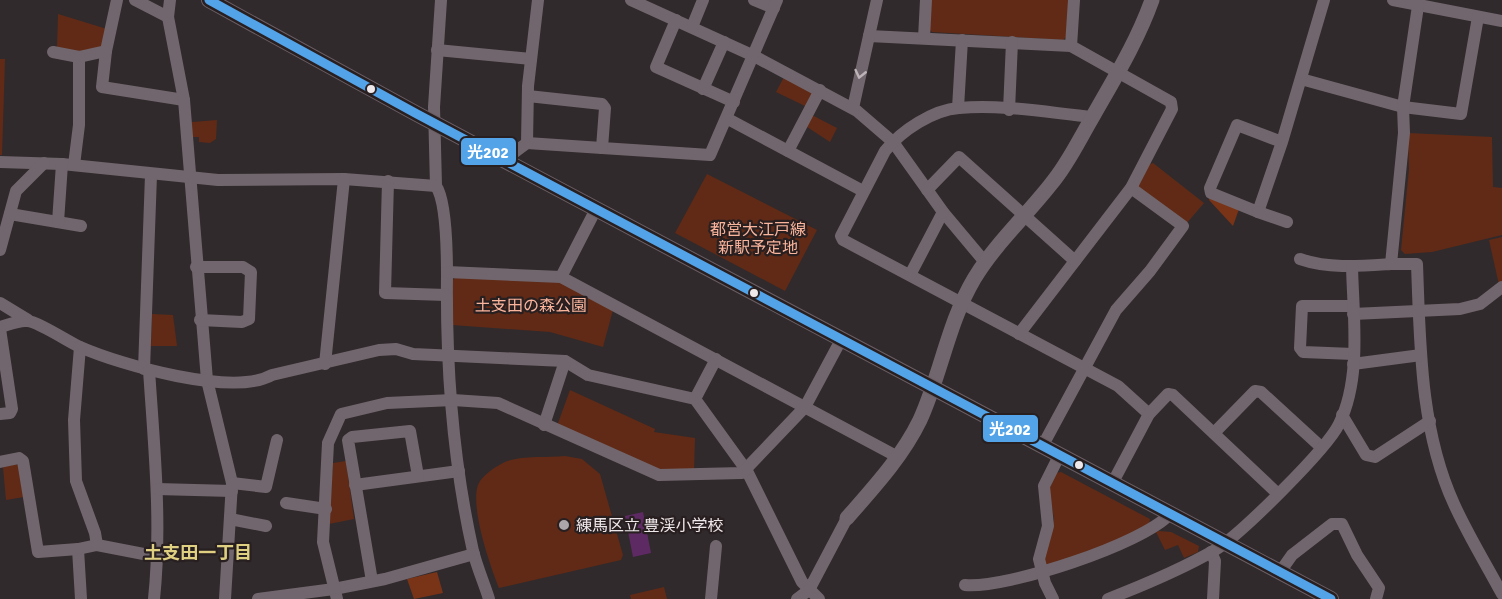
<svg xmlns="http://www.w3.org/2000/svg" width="1502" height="599" font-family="Signika,'Noto Sans JP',sans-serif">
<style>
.green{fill:#602a16}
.forest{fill:#793317}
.water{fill:#5e2a64}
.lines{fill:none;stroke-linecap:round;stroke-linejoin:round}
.minor{stroke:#71666d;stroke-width:12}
.tertiary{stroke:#71666d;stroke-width:15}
.secondary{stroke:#6b5f65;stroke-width:16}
.bus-1-casing{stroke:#281f21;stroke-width:14}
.bus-1{stroke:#53a3e8;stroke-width:9}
.oneway{stroke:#bdb4b8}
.bus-dot{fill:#efe8ea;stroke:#281f21;stroke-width:2}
.poi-dot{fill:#aca6a8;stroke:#281f21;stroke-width:2}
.labels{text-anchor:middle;stroke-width:4.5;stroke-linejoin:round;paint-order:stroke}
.park-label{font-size:16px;fill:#fab49b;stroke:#281f21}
.poi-label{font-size:16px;fill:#efe8ea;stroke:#281f21;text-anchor:start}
.neighbourhood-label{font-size:18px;font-weight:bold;fill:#dfcf81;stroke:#281f21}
.line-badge{stroke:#281f21;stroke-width:2}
.badge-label{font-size:16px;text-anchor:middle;font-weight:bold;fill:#fff}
</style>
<rect width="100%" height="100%" fill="#302a2c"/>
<!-- green -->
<g class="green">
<path d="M931,0H1069L1067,36L1063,40L932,32L929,29Z"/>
<path d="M58,14L107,29L103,49L79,54L57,48Z"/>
<path d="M0,59H5L2,155H0Z"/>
<path d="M784,77L814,94L807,107L776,92Z"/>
<path d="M810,114L837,128L830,142L804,125Z"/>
<path d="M217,120L216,139L210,143L199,142V137H192V122Z"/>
<path d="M1408,133L1492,137L1493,187L1502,188V235L1432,252L1405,254L1401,250L1409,169Z"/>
<path d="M1153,163L1204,203L1186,224L1138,189L1137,183L1148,165Z"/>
<path d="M707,174L817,230L785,291L675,233Z"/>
<path d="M1502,237V283L1499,285L1489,240Z"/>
<path d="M457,275L558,280L613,310L603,347L550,332L452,325L453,280Z"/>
<path d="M152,314L173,315L177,346H151Z"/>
<path d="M570,390L655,429L654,432L695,438L694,472L658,471L557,426Z"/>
<path d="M565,456L582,459L600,474L623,555L621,560L499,588C490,566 470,507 478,485C482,475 495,467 505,462C521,455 547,458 565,456Z"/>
<path d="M346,461L354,519L329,524L333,463Z"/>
<path d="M16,464L20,467L24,497L6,500L3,467Z"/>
<path d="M1061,472L1150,519L1149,525L1114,543L1049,567L1043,564L1054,519L1049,490L1056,473Z"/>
<path d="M1159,531L1171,532L1199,546L1198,552L1184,558L1178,545L1165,550L1156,532Z"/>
<path d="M664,587L667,599H631L630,595Z"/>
</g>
<!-- forest -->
<g class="forest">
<path d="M1210,197L1239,209L1233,226L1209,200Z"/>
<path d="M437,572L443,593L414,599L407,579Z"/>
</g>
<!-- water -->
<path class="water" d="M643,512L651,553L633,557L625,516Z"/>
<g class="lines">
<!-- minor -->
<g class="minor">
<path d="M117,0L106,51L102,87L184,100"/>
<path d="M135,0L168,17"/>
<path d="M170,0L168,17L184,100L207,380L232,483L225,599"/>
<path d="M441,0L434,107L436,186C447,202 447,256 447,276C446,367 453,462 473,551C477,567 484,583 489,599"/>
<path d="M631,0L754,56L857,111L893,142L943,212L984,261"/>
<path d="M754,0L774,8"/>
<path d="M1393,0L1502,21"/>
<path d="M676,20L656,67L734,102"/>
<path d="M692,27L703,0"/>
<path d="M869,36L1071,46L1171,102L1172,109L1131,188L1019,334"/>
<path d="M924,38L926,0"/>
<path d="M1071,46L1074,0"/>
<path d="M437,50L531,59"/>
<path d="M53,52L79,57L106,51"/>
<path d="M1301,79L1403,107L1461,114L1478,17"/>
<path d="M703,89L724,42"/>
<path d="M528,96L602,104L605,108L602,148L710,155L777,0"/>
<path d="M853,108L877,0"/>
<path d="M958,108L962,40"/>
<path d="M1009,110L1012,42"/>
<path d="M1093,117C1050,113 1003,104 959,108C933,110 902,130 885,151L841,236L843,240L1118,386L1149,414"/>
<path d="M728,119L863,191"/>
<path d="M1282,142L1237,125L1210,188L1211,193L1258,212L1282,142L1324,0"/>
<path d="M527,143L602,148"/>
<path d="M788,151L820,90"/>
<path d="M504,160L527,143L528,86L538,0"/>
<path d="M0,162L62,164L218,180L344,179L436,186"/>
<path d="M74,165L79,125V57"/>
<path d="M388,181L385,293L446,295"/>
<path d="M927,190L959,157L1075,261"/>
<path d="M1258,212L1287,222"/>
<path d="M10,214L81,226"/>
<path d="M58,222L62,164"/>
<path d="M0,250L16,191L44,163"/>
<path d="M1300,259C1329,269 1361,266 1391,264L1404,133L1403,107L1418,6"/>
<path d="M1391,264H1417C1420,344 1420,430 1454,504C1468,535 1486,564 1502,594"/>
<path d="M196,267H243L251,272L249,319L242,322L200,320"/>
<path d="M447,272L561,277L898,457"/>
<path d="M910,275L943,212"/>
<path d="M561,277L596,209"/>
<path d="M0,303L28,320"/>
<path d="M1353,306H1302L1300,348L1303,352L1353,354"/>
<path d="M1353,314L1460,309L1480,304L1502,287"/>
<path d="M0,327C8,325 19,320 27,321C37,321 69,342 80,347C121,365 233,397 272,375L379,350L396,349L413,354L565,361L588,375L695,399L747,471L802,582L819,599"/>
<path d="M0,329L12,409L10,413L0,414"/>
<path d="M80,347L74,420L76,481L95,533L97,545L78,549L81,599"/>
<path d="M325,364L344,179"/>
<path d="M1353,364L1421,355"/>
<path d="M144,369L151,175"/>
<path d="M149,370C154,446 162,523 154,599"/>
<path d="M695,399L716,359"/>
<path d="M1342,415L1366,455L1375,457L1430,421"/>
<path d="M544,425L565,361"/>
<path d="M1214,433L1255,391L1261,392L1321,447"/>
<path d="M1043,445L1116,310L1150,271L1183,226L1131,188"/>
<path d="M0,462L19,458L23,461L38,552L78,549"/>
<path d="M1113,482L1149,414L1168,394L1173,395L1277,493"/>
<path d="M232,483L266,487L277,440"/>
<path d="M355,485L459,471"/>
<path d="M157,489L232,491"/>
<path d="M286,503L326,509"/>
<path d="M230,519L266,526"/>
<path d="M97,545L159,557"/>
<path d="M1211,552L1215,561L1213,599"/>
<path d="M1280,572L1292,555L1332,524H1342L1357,555L1379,588L1376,599"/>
<path d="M372,581L348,440L352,437L410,431L418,476"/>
<path d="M965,585C1006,589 1143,544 1170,514"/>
<path d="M258,599L334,589L385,579L474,554"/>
<path d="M337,599L323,542L328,443L341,414L387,403L453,400L498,403L659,475L742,473L805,407L842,338"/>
<path d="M711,599L716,546"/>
<path d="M797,599L809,590L847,518"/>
<path d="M1053,599L1045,583L1039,559L1048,526L1044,486L1060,454"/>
<path d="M1108,599C1144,585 1182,569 1215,550C1240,535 1327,449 1339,424C1362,378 1353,315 1352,266"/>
</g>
<!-- tertiary -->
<path class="tertiary" d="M847,518C874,487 902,457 920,420C941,374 948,323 974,279C995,244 1026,216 1051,184C1068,164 1079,140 1092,118C1114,79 1137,42 1152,0"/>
<!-- secondary -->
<path class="secondary" d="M209,0L417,114L1331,599"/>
<defs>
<path id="bus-1" d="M209,0L417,114L1331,599"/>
</defs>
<!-- bus-1 casing -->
<use href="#bus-1" class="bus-1-casing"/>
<!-- bus-1 -->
<use href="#bus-1" class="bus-1"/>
</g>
<!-- one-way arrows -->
<defs><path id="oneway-chevron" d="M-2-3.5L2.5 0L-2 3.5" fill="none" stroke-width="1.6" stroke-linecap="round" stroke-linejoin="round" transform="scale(1.5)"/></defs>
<use class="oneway" href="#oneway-chevron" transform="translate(860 74) rotate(103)"/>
<!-- markers -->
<g class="bus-dot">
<circle cx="371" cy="89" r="5"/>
<circle cx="754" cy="293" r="5"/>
<circle cx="1079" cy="465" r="5"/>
</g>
<circle class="poi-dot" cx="564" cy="525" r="6"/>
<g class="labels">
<!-- park labels -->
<g class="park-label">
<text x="758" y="235">都営大江戸線<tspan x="758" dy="18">新駅予定地</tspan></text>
<text x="531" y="311">土支田の森公園</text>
</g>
<!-- poi labels -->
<g class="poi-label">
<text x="576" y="531">練馬区立 豊渓小学校</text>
</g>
<!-- neighbourhood labels -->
<g class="neighbourhood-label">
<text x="198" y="559">土支田一丁目</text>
</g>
</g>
<g class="line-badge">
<rect x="460" y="137" width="57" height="29" rx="6" fill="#53a3e8"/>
<rect x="982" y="414" width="57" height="29" rx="6" fill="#53a3e8"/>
</g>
<g class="badge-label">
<text x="488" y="158">光202</text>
<text x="1010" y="435">光202</text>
</g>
</svg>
